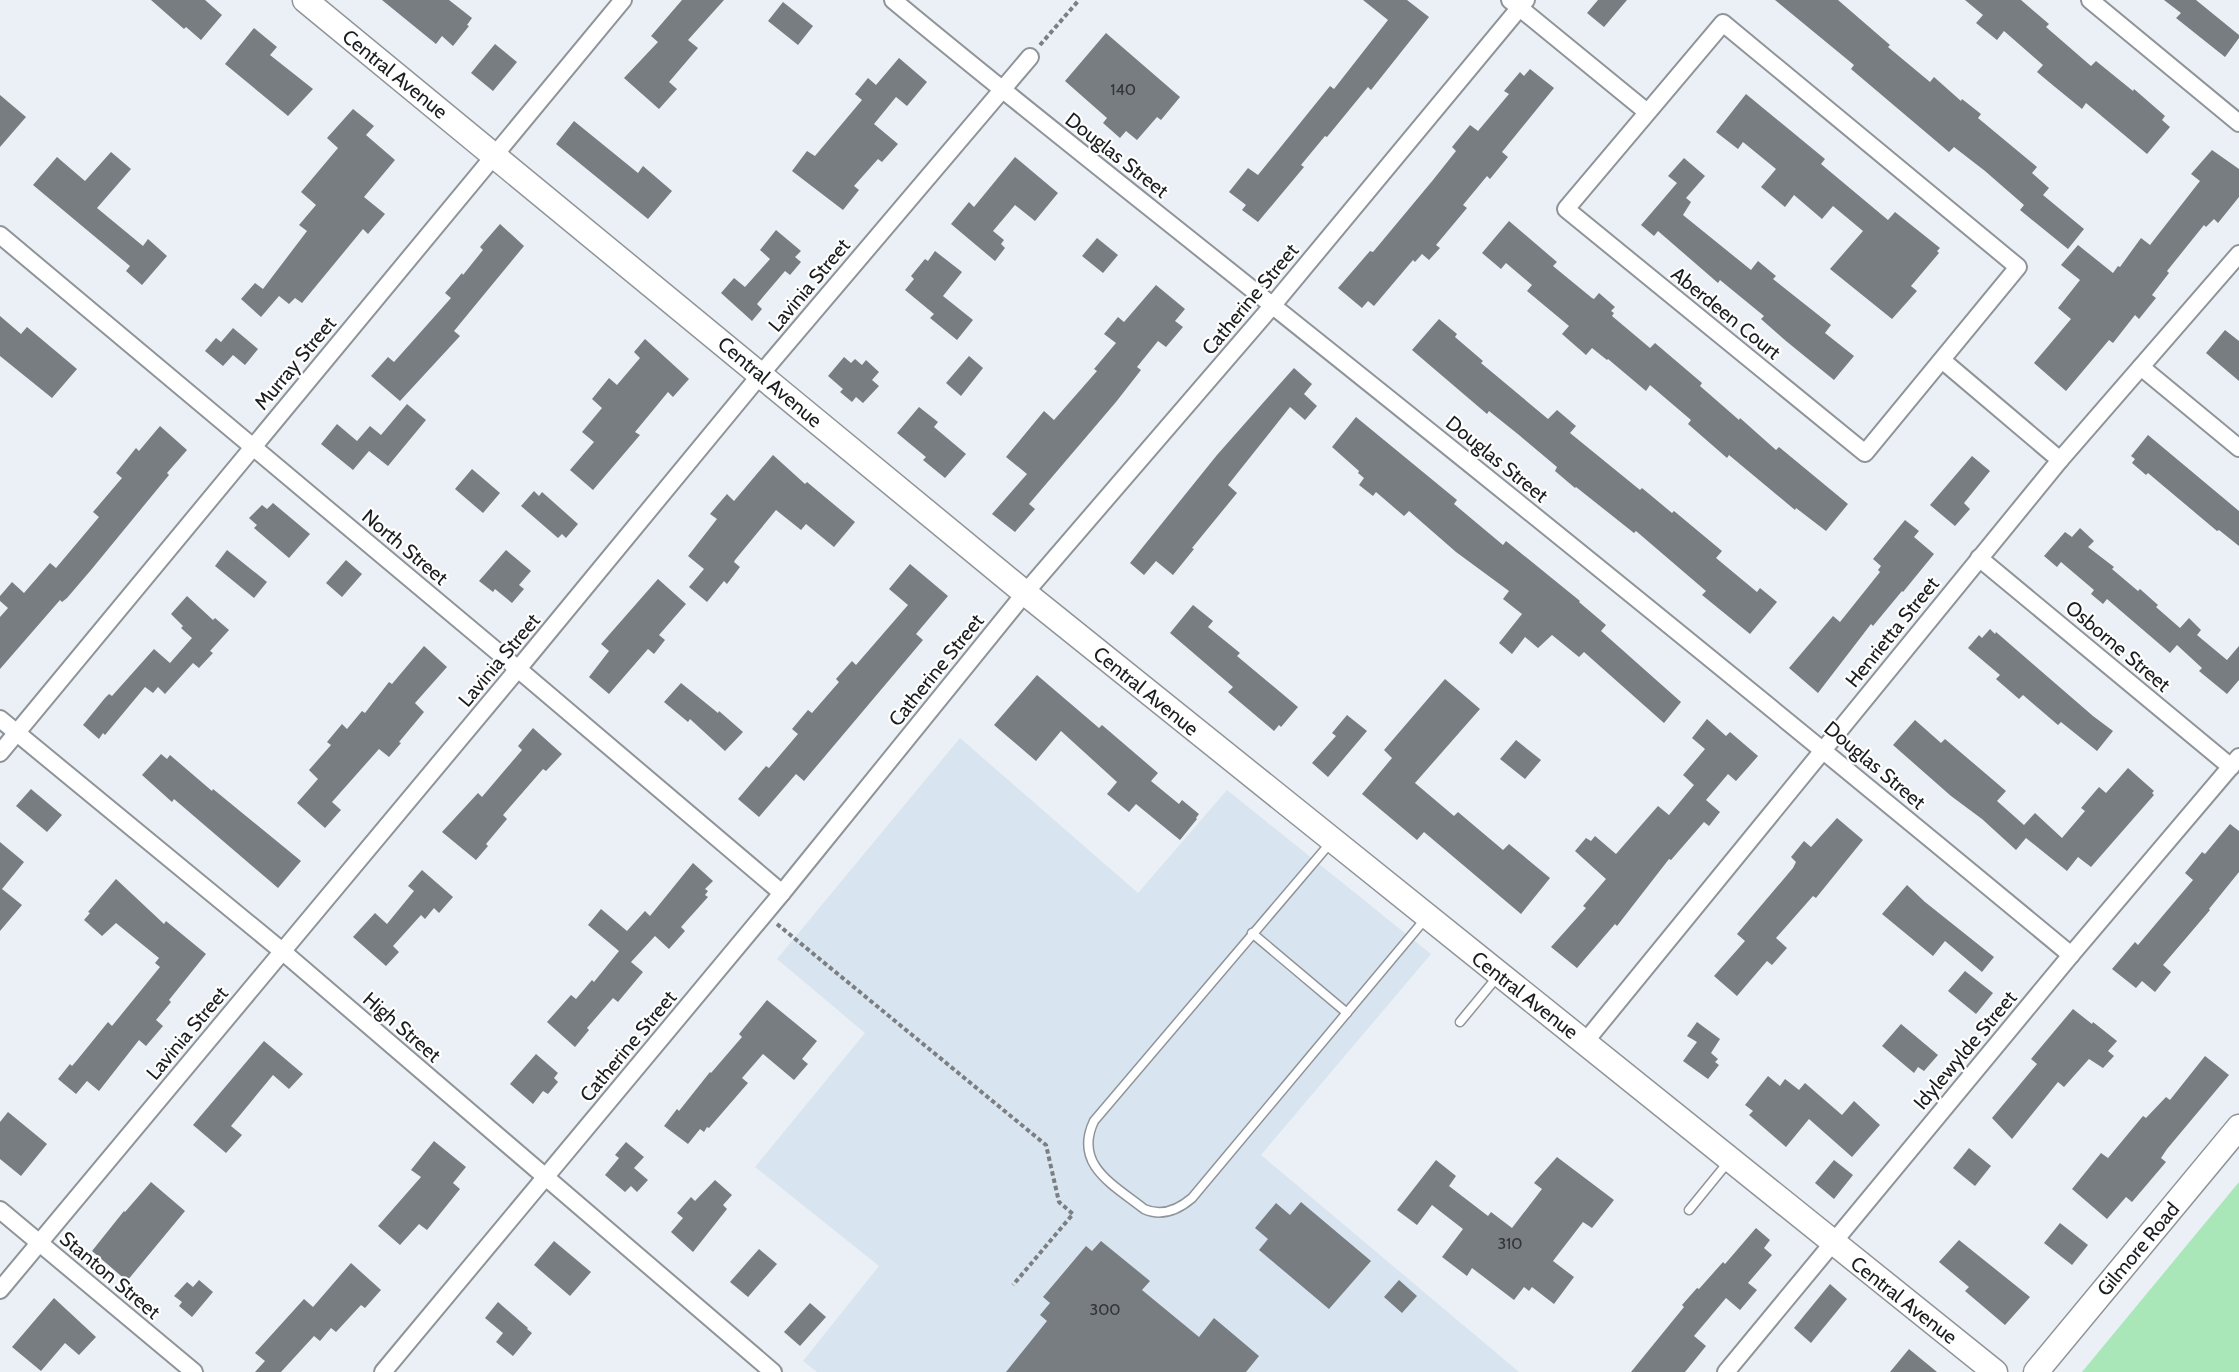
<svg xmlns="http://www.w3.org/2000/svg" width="2239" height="1372" font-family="Cabin,sans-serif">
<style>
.built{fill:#d8e4ef}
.green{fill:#a9e7b9}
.building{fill:#787d82}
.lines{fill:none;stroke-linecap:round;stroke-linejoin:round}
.lane-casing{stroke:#8f9499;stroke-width:11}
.street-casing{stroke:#8f9499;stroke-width:20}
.secondary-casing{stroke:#8f9499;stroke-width:27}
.path{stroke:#7b7f82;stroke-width:4;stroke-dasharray:4.5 3;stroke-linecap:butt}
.lane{stroke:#fff;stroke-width:8}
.street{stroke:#fff;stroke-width:16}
.secondary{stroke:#fff;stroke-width:24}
.labels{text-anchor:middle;stroke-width:4.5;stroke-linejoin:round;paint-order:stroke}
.number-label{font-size:16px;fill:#323437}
.street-label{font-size:20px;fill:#1a1c1e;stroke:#fff}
</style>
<rect width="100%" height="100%" fill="#eaf0f5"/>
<!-- built -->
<path class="built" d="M960,738L1138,893L1227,790L1431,954L1261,1155L1519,1372H817L803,1361L879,1266L755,1167L865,1033L777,959Z"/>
<!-- green -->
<path class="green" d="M2239,1182V1372H2082Z"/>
<!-- building -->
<g class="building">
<path d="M151,0H205L222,15L201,40L186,27L184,29Z"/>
<path d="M382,0H449L472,18L467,25L469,26L453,46L442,36L436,44Z"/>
<path d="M682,0H724L688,40L698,48L669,82L677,89L659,109L624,78L658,42L651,36Z"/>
<path d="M1363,0H1407L1429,17L1371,90L1368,87L1327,137L1325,136L1301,165L1304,167L1258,222L1242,210L1246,205L1229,192L1248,168L1258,175L1330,86L1334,89L1388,20Z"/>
<path d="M1598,0H1627L1604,27L1587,13Z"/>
<path d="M1775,0H1838L1890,45L1888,47L1930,82L1934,77L1961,101L1962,99L1981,114L1978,118L2037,167L2032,173L2049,188L2043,195L2084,229L2068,249L2020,210L2024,205L1985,171L1954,147L1949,152L1851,69L1854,65Z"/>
<path d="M1965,0H2021L2049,24L2046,27L2091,66L2096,61L2133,91L2134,89L2165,116L2162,120L2170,127L2147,154L2086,103L2082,109L2055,87L2037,72L2043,65L2004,31L1997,40L1976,23L1983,15Z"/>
<path d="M2164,0H2196L2239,35V38L2225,57L2176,18L2181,13Z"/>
<path d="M783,2L813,26L798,45L768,21Z"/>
<path d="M254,28L277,47L270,55L313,89L288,116L225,64Z"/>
<path d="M1106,33L1180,97L1161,120L1157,117L1137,140L1126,131L1120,138L1103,123L1107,118L1065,81Z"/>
<path d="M495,44L517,62L493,91L471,73Z"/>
<path d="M899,58L927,82L907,106L896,97L874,124L898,144L882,162L878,159L854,186L859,190L843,210L792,171L807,151L815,156L862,100L855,94L868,78L876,85Z"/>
<path d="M1530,69L1554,88L1502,152L1508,157L1490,179L1487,176L1463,205L1467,208L1436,245L1440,248L1429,260L1422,254L1415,262L1413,260L1374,306L1368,301L1362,308L1338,288L1370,251L1373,252L1433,180L1456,151L1452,147L1470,125L1478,131L1509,94L1504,91L1520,72L1524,76Z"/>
<path d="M1746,94L1825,159L1821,164L1888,220L1895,212L1940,248L1937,251L1939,253L1911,286L1917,291L1892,319L1830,269L1863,231L1833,206L1822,219L1794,195L1785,207L1761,187L1776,169L1743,142L1738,149L1716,132Z"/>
<path d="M0,95L26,117L0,147Z"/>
<path d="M353,109L374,126L366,135L395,160L364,197L385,214L368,234L363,229L302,303L295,298L289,304L279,296L261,317L241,299L255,283L263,289L307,231L299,225L316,205L301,192L338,148L327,138Z"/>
<path d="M574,121L638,173L643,166L672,191L648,219L556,144Z"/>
<path d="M2212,150L2239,169V197L2218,223L2214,219L2206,227L2204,225L2167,271L2169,273L2152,295L2156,298L2139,319L2135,315L2113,343L2109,340L2066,391L2034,363L2071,319L2058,308L2080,280L2061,265L2078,245L2113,273L2118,266L2120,267L2141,238L2150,245L2200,181L2191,174Z"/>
<path d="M111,152L131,169L97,208L143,246L148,239L167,256L142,285L126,271L130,266L33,185L57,157L85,181Z"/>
<path d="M1015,157L1058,193L1035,221L1015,205L993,231L1004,240L1001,244L1005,248L995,261L951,224L969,202L974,207Z"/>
<path d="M1684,158L1705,176L1686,198L1691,202L1683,215L1751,270L1758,261L1776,276L1773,279L1831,325L1825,333L1854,356L1834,380L1786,341L1761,319L1764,316L1720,280L1718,283L1658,231L1654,236L1641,225L1677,183L1668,176Z"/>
<path d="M1509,221L1557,262L1553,266L1592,298L1594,299L1599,293L1615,307L1611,311L1614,313L1612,316L1650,348L1655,343L1702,383L1700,386L1739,420L1740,418L1776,450L1779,447L1848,504L1826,531L1796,508L1795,510L1729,455L1727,458L1688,424L1691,420L1650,385L1646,391L1608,359L1607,360L1592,348L1586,355L1562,334L1569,326L1527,291L1532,285L1506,263L1501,269L1482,253Z"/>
<path d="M500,224L524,246L454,331L460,336L400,401L371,376L388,357L394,362L451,298L445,293L462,273L463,275L483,250L480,247Z"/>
<path d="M776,230L801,251L795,257L801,262L790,275L785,271L757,304L762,309L752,321L721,293L734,278L745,287L770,259L760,250Z"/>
<path d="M1097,238L1118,255L1103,273L1082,256Z"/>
<path d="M935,251L962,272L943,296L973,320L957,340L930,318L934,314L928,309L905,290L914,279L911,276L925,259L928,261Z"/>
<path d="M1156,285L1185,309L1175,321L1183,327L1166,347L1158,341L1137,367L1141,370L1116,402L1029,504L1035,509L1015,532L992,514L1027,474L1006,457L1044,411L1054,420L1097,371L1094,369L1116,343L1104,334L1118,317L1124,322Z"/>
<path d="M0,316L21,334L27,327L77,369L52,398L0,356Z"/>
<path d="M1439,319L1457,334L1455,337L1483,361L1481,363L1548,419L1557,410L1576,426L1570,433L1640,490L1642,488L1672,513L1674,511L1722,551L1716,558L1757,592L1760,588L1777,602L1750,634L1702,595L1706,591L1636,531L1634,533L1576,487L1575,488L1555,471L1557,467L1519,435L1489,411L1487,414L1412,350Z"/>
<path d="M233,328L258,349L245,365L233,355L223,366L205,351L216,338L221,342Z"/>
<path d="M2225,330L2239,341V381L2206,353Z"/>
<path d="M645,339L689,379L673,397L668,392L635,432L640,435L593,490L570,470L594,442L582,432L602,408L592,399L609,378L617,385L640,358L634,352Z"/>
<path d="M969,356L983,368L961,396L946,383Z"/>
<path d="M844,357L851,363L855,359L862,365L866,360L879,372L872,380L879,386L863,403L856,397L852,402L840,392L843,389L828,376Z"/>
<path d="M1294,368L1312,384L1304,394L1317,406L1305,420L1290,407L1228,485L1237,493L1192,548L1194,549L1173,575L1156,561L1144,575L1130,563L1217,455Z"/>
<path d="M407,404L426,420L388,466L369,451L353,470L321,444L337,424L357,441L370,426L381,435Z"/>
<path d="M919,407L938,422L934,427L966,454L945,478L923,460L926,457L897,433Z"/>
<path d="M1356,417L1457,500L1454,504L1503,545L1506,541L1580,601L1579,602L1606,625L1601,631L1681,702L1664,723L1584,652L1579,657L1552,635L1538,648L1525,637L1512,654L1499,643L1522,614L1503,599L1509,591L1456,552L1409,511L1404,516L1376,492L1373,496L1359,485L1364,478L1358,473L1359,471L1332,447Z"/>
<path d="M160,426L187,450L167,473L169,475L91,570L67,598L62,602L60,600L0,669V617L8,608L0,601V596L12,582L24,593L50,563L56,568L99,517L93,512L122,478L116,473L136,448L139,451Z"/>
<path d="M2148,435L2239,511V546L2219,530L2217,531L2148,473L2146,475L2132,463L2135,459L2131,456Z"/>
<path d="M773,455L805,484L807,482L855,522L834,547L806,524L801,530L776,510L735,560L734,562L740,567L727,584L724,581L707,602L689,587L704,569L688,556L717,519L710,514L727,494L734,501Z"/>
<path d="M1972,456L1990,471L1964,503L1970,509L1955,526L1930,505Z"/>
<path d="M472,469L500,493L483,513L455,489Z"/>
<path d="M534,491L539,496L542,492L578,524L566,538L562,534L558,538L521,506Z"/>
<path d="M273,503L310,534L289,558L254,528L257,525L249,518L262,505L267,509Z"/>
<path d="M1905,520L1919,531L1914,537L1934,554L1903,592L1902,591L1873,626L1871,624L1818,693L1789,668L1833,616L1840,622L1880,572L1878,570L1881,566L1873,559Z"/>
<path d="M2080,528L2094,541L2088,547L2114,567L2112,569L2138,591L2140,589L2158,605L2156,607L2180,628L2189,618L2201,630L2197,635L2227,660L2239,646V680L2227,694L2199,671L2202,668L2177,645L2170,653L2107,599L2103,604L2091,594L2094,590L2061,562L2057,567L2044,556L2065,532L2072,537Z"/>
<path d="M227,550L267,582L254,598L215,566Z"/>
<path d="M506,550L531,571L519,585L524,589L512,603L495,589L493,592L479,581Z"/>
<path d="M346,560L362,574L342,597L326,583Z"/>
<path d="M910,564L948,596L916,634L923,640L804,781L796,774L759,817L738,799L766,766L769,768L798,734L792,729L808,710L812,713L839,682L836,679L852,661L856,665L908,605L889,589Z"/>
<path d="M658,579L686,604L659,635L665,640L654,654L648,649L609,694L589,677L609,651L601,644Z"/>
<path d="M187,596L213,620L215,618L229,630L210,651L213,653L199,668L193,663L165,694L158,687L153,693L145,687L105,735L103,733L99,739L83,725L105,698L109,694L112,696L154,649L170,663L192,638L181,628L183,626L171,614Z"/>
<path d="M1193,605L1213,621L1208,627L1240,653L1237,656L1298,707L1281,727L1279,725L1274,731L1228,692L1233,687L1170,633Z"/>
<path d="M1990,629L1995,634L1996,632L2093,716L2113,731L2097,751L2061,722L2058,725L2023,695L2019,699L1996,679L2000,675L1968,648L1979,635L1982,638Z"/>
<path d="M424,646L447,667L415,703L424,712L399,742L401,743L389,757L379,749L332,802L341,810L325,828L297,803L318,779L309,770L331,745L327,742L342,724L347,729L362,711L365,713L389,682L392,684Z"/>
<path d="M1037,675L1099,728L1102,725L1158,773L1151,781L1179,804L1182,800L1199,814L1196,818L1197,819L1180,840L1136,804L1129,812L1107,794L1117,782L1061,731L1036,761L994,725Z"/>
<path d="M1445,679L1480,709L1415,783L1454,816L1458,812L1503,850L1509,844L1550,878L1521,914L1424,832L1417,840L1362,794L1392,758L1384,750Z"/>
<path d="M681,683L718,713L719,711L743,732L725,751L690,719L688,722L664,702Z"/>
<path d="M1347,715L1367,731L1328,777L1312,763L1336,736L1332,733Z"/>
<path d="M1707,719L1726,736L1730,732L1758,756L1736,781L1728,774L1706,800L1720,812L1709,826L1704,822L1671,860L1669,859L1617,926L1615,924L1577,968L1551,947L1586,908L1583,906L1606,879L1575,851L1586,838L1591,841L1595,836L1616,854L1658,806L1669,815L1694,785L1683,775L1705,749L1692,738Z"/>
<path d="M1915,720L1941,743L1945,739L2006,791L1997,801L2024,825L2035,813L2062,838L2085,811L2081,808L2099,787L2106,793L2128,768L2154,791L2152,793L2154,795L2091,867L2078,857L2067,871L2026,838L2016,850L1982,819L1951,796L1893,745Z"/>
<path d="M533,728L562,754L546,771L543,769L503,815L507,819L486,844L488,846L476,860L442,832L478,793L482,797L522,750L518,746Z"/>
<path d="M1516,740L1541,760L1525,779L1500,759Z"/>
<path d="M161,754L167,759L170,755L212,791L213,789L301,861L278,888L174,799L172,802L142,775Z"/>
<path d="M31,789L62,815L47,832L16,806Z"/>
<path d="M1837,818L1863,840L1816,898L1813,896L1776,938L1787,948L1772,965L1767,961L1737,996L1714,976L1745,941L1737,934L1793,868L1796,862L1791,857L1804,841L1811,847Z"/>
<path d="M2230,824L2239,831V872L2209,909L2210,910L2163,965L2171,972L2155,992L2142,981L2136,988L2112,969L2135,942L2138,945L2193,880L2185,873L2202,852L2205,854Z"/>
<path d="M0,842L24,862L2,889L22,905L0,931Z"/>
<path d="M693,863L713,881L705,889L708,891L705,895L708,897L681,927L685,931L669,949L655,936L631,962L643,972L618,1002L613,998L587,1028L589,1030L575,1047L547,1022L571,995L576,999L592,980L594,982L619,951L588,925L601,909L627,931L645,911L650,916Z"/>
<path d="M422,870L453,897L439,913L434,908L425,919L421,915L393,946L399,952L386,966L353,937L375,913L387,924L414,891L408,886Z"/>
<path d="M116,879L164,924L166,921L206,954L169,1000L171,1002L156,1020L163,1026L146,1046L139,1040L99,1091L87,1081L76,1094L58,1079L70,1064L72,1066L78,1059L108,1022L112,1026L160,967L155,963L159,958L116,923L102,936L84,920L90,913L88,912Z"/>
<path d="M1907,885L1925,902L1994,957L1982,972L1945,941L1933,956L1882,914Z"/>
<path d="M1965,971L1993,993L1976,1014L1948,991Z"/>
<path d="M767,1000L817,1041L802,1059L808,1064L794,1080L763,1054L742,1078L748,1083L709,1128L707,1127L704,1132L700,1129L688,1144L664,1126L677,1109L679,1111L710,1072L711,1073L742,1037L739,1034Z"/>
<path d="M2073,1009L2092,1024L2093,1022L2117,1041L2108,1051L2114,1056L2103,1068L2089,1059L2064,1087L2058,1082L2012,1139L1992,1118L2037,1064L2031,1059Z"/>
<path d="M1697,1022L1720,1039L1711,1053L1718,1059L1715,1062L1719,1065L1708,1079L1683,1061L1697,1042L1687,1036Z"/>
<path d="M1901,1024L1938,1055L1924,1071L1918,1067L1914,1073L1882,1046Z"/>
<path d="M264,1041L303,1074L289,1089L273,1075L231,1126L242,1135L226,1153L193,1125Z"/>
<path d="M536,1054L558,1073L554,1078L558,1082L548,1094L543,1091L533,1104L510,1084Z"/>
<path d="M2205,1056L2229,1075L2167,1149L2161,1158L2166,1162L2132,1202L2126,1197L2107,1219L2072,1189L2101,1153L2108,1158L2143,1116L2146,1118L2166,1097L2170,1100Z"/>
<path d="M1768,1076L1780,1086L1785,1079L1799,1090L1805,1083L1842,1115L1854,1101L1880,1125L1852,1157L1809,1119L1786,1147L1749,1115L1753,1111L1745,1105Z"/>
<path d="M8,1112L47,1144L21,1176L0,1159V1122Z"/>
<path d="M434,1141L466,1167L453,1183L460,1189L427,1230L419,1224L400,1245L378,1226L421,1177L411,1170Z"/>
<path d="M626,1142L644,1157L634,1168L648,1180L637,1192L631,1186L625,1192L605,1175L619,1158L615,1155Z"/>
<path d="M1969,1148L1991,1166L1975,1186L1953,1168Z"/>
<path d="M1557,1157L1614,1200L1592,1228L1583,1222L1553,1261L1574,1277L1554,1304L1532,1287L1529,1291L1524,1287L1514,1300L1472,1268L1467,1276L1442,1257L1463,1229L1432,1205L1417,1225L1397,1210L1436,1160L1456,1176L1449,1186L1488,1216L1491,1212L1512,1228L1542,1189L1534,1183Z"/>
<path d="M1834,1160L1853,1175L1834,1199L1815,1183Z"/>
<path d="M715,1180L732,1195L723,1205L727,1209L693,1252L671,1232L683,1218L677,1213L691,1197L695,1201Z"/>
<path d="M151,1182L185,1211L127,1281L92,1251L124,1211L125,1212Z"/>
<path d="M1301,1202L1371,1261L1329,1309L1259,1250L1268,1239L1255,1228L1276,1203L1290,1215Z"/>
<path d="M2060,1223L2088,1245L2072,1265L2044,1243Z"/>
<path d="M1756,1228L1770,1240L1764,1248L1772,1255L1748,1283L1757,1290L1740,1310L1726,1298L1694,1336L1706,1346L1685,1372H1631L1684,1307L1682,1305L1697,1288L1699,1289L1723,1262L1725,1264Z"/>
<path d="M1959,1240L2030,1297L2005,1325L1965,1291L1969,1287L1939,1262Z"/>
<path d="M554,1241L591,1272L570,1296L534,1265Z"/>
<path d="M1101,1241L1150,1281L1142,1290L1199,1337L1214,1318L1259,1356L1246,1372H1006L1047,1321L1040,1315L1050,1303L1043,1297L1086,1246L1092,1251Z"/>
<path d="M759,1249L777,1264L748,1297L730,1282Z"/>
<path d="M351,1263L381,1290L365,1308L361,1305L336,1332L331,1328L320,1341L314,1336L281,1372H255L265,1361L255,1353L304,1299L313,1307Z"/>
<path d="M199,1280L213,1292L192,1317L179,1306L182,1302L174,1296L187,1282L193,1287Z"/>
<path d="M1399,1280L1417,1296L1402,1313L1384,1297Z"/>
<path d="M1830,1284L1847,1299L1811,1343L1794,1328Z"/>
<path d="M54,1298L96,1337L79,1355L65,1343L41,1371L12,1347Z"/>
<path d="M498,1302L528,1328L527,1329L532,1333L513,1356L496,1342L503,1333L485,1318Z"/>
<path d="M810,1303L826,1317L800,1346L784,1332Z"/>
<path d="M1909,1349L1937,1372H1890Z"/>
</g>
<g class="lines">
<defs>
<g id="lane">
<path d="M1332,841L1094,1121C1073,1165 1114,1185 1144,1209C1162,1217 1178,1210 1192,1198L1426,918"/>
<path d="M1252,933L1347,1013"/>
<path d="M1460,1022L1498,976"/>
<path d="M1689,1210L1729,1161"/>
</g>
<g id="street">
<path d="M893,0C1018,104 1146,204 1273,306C1541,520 1807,736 2071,955"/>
<path d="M1510,0L1647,112"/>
<path d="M2090,0L2239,123"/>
<path d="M1723,23L2018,267L1865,453L1566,209Z"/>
<path d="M0,235L518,669L782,893"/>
<path d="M1942,360L2060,460"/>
<path d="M2141,367L2239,448"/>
<path d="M1979,558L2231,767"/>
<path d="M0,719L282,951L773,1372"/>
<path d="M0,753L623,0"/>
<path d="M1585,1042L2060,460L2239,254"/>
<path d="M0,1210L194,1372"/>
<path d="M0,1290L518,669L761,374L1030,57"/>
<path d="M383,1372L782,893L1025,593L1273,305L1526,0"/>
<path d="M1726,1372L2071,955L2239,757"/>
</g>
<g id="secondary">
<path d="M305,0L1025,593L1995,1372"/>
<path d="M2036,1372L2239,1127"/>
</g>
</defs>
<!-- lane casing -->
<use href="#lane" class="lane-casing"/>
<!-- street casing -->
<use href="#street" class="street-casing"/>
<!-- secondary casing -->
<use href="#secondary" class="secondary-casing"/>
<!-- path -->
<g class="path">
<path d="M1040,45L1079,0"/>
<path d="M777,924L1046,1145L1059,1202L1073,1214L1013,1285"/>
</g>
<!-- lane -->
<use href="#lane" class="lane"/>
<!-- street -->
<use href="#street" class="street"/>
<!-- secondary -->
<use href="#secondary" class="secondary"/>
</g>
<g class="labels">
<!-- number labels -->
<g class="number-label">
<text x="1123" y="95">140</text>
<text x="1510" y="1249">310</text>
<text x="1105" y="1315">300</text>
</g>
<!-- street labels -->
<g class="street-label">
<text transform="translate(395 74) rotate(39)" y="7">Central Avenue</text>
<text transform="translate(1117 155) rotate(38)" y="7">Douglas Street</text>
<text transform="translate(809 285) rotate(-50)" y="7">Lavinia Street</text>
<text transform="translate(1250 299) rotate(-50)" y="7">Catherine Street</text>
<text transform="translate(1726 313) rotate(39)" y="7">Aberdeen Court</text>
<text transform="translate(295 363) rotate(-50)" y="7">Murray Street</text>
<text transform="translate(770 382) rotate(40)" y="7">Central Avenue</text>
<text transform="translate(1497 459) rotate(39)" y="7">Douglas Street</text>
<text transform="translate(405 547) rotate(40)" y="7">North Street</text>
<text transform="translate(1892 632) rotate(-51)" y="7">Henrietta Street</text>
<text transform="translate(2118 646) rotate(40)" y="7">Osborne Street</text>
<text transform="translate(499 660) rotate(-50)" y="7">Lavinia Street</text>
<text transform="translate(936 670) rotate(-51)" y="7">Catherine Street</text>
<text transform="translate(1146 691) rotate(39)" y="7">Central Avenue</text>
<text transform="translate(1875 765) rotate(40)" y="7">Douglas Street</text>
<text transform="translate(1525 995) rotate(38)" y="7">Central Avenue</text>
<text transform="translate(402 1027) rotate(41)" y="7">High Street</text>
<text transform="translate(187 1033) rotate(-50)" y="7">Lavinia Street</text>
<text transform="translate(628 1046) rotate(-50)" y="7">Catherine Street</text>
<text transform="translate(1965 1050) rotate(-50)" y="7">Idylewylde Street</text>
<text transform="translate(2138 1249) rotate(-50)" y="7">Gilmore Road</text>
<text transform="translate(110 1275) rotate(40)" y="7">Stanton Street</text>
<text transform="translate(1904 1300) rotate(38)" y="7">Central Avenue</text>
</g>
</g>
</svg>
